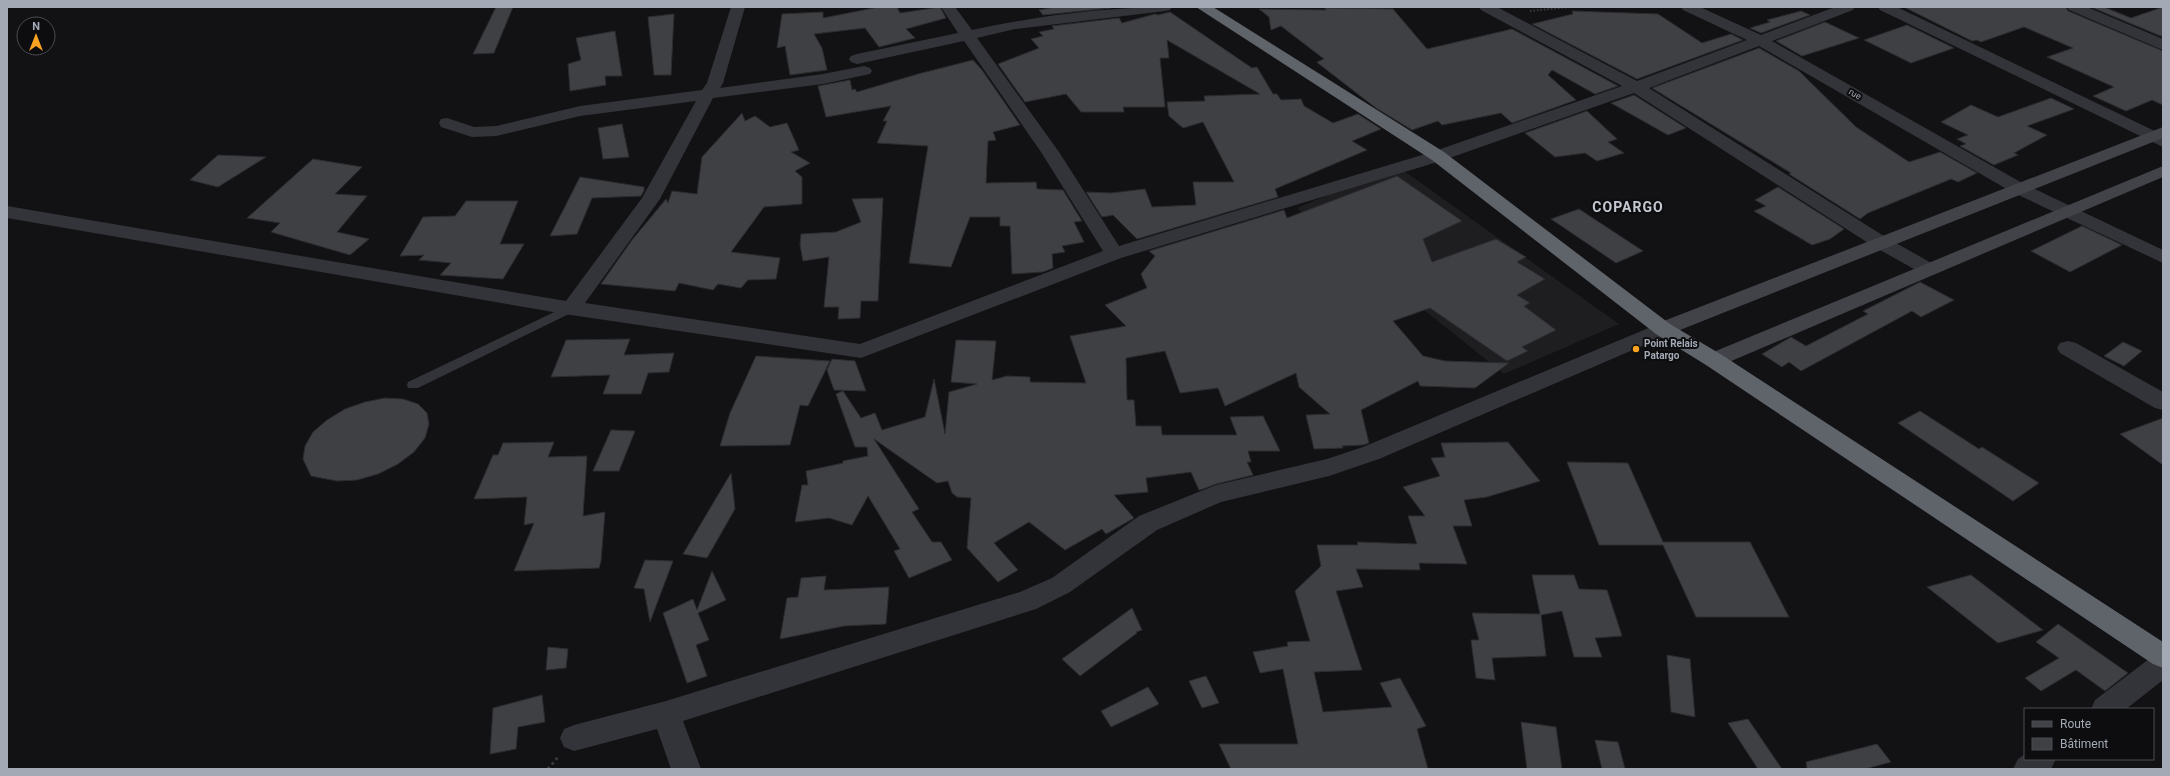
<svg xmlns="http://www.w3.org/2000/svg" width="2170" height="776" font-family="Roboto,sans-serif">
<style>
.built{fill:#1e1e21}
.building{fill:#3e4044;stroke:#2c2c30}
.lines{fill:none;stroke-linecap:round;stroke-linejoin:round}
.path-far1{stroke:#393b40;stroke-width:2;stroke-dasharray:1.5 2;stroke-linecap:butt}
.path{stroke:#393b40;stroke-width:3;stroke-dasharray:2.5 3.5;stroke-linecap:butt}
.lane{fill:#333439;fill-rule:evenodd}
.street{fill:#333439;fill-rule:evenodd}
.secondary{fill:#414349;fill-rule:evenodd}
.highway{fill:#5f636a;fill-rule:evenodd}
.poi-dot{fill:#fca222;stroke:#0d0d0f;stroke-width:1.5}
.labels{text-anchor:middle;stroke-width:4;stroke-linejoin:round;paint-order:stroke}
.far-street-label{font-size:9px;fill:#a3aab5;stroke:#0d0d0f}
.poi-label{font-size:10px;font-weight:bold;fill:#a3aab5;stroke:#0d0d0f;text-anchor:start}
.district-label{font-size:14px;font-weight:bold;letter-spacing:1px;fill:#c4c8d1;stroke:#0d0d0f}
</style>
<rect width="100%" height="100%" fill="#121214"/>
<!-- built -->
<path class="built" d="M1397,166L1619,324L1504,374L1297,208Z"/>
<!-- building -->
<g class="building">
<path d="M496,7H513L494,53L473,54Z"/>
<path d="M879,7H897L900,13L940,7L946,18L906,29L915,38L879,47L865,28L814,34L822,48L827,70L790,75L785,46L777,48L782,14L823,12V18Z"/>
<path d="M1055,7H1111V8L1043,15L1039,10Z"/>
<path d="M1904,7H2066L2068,11L2163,51V105L2152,100L2126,111L2093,96L2114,87L2047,57L2073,48L2024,27L1981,42L1977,40L1972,41Z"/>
<path d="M2091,7H2104L2131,18L2163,7V37Z"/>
<path d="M1325,8L1393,9L1427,49L1512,29L1618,86L1595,94L1552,70L1548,75L1576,100L1512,123L1501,113L1442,125L1438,121L1412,130L1376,108L1319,64L1317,62L1324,59L1281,26L1271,30L1269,17L1259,9L1326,10Z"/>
<path d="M1572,11L1658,14L1702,43L1731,34L1743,40L1637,79L1532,24L1573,14Z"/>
<path d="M1801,11L1810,15L1761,33L1750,28L1770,22L1767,20Z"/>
<path d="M1170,12L1252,68L1257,67L1273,94H1277L1281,100L1301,99L1304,106L1333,123L1358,114L1381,129L1352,141L1367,150L1275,189L1278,197L1137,239L1113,215L1102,217L1086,192L1111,193L1145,189L1152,207L1196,205L1193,182H1234L1203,122L1183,128L1169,116L1167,102L1205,101L1204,96L1260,94L1167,40L1169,58H1160L1165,107H1123L1124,112H1081L1066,94L1025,102L998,64L1039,48L1031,39L1043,36L1039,32L1054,29L1052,26L1119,18L1122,23L1155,14L1158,15Z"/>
<path d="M674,14L671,75H654L648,17Z"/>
<path d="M1825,22L1859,38L1802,56L1776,41Z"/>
<path d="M1907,25L1954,48L1911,63L1864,40Z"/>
<path d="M615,31L622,76H605L606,85L570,91L568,64L581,60L576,38Z"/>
<path d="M1759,48L1799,71L1856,127L1909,162L1940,152L1977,173L1958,182L1951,179L1868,213L1860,219L1789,174L1791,173L1652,88Z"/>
<path d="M973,60L982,70L1020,125L993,132L996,140L988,141L986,183L1036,182L1037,189L1063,190L1082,221L1074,222L1084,242L1062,246L1065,252L1052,254L1053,268L1043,272L1012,274L1010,226H1000V217H970L951,267L909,263L928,146L877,143L887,121H883L891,106L826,117L818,86L850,80L852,90L855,89L857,92L918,74Z"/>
<path d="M1634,95L1686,128L1668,135L1611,103Z"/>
<path d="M2051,98L2074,109L2027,126L2047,135L2014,153L2018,155L1994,165L1960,146L1966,144L1957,139L1968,135L1941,122L1971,105L1998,117Z"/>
<path d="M1587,111L1617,139L1608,142L1624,153L1597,161L1585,153L1555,157L1525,133Z"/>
<path d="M742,113L745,121L755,116L770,127L787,123L799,150L791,152L810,163L795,171L802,177V204L764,207L731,252L780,258L776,279L748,280L741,288L718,284L713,290L679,283L675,291L601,284L632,240L666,199L668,203L672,191L697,194L702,157Z"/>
<path d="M622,124L629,157L603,159L598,128Z"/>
<path d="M218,155L266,157L218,187L190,180Z"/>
<path d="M313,159L362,167L335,194L367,196L337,232L369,239L350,255L271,232L280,223L247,218Z"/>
<path d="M1397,176L1462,221L1423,239L1432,262L1496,239L1526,257L1517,262L1545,279L1517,295L1530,303L1524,306L1556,330L1522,347L1528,351L1507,361L1430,308L1393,321L1423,356L1445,361L1509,363L1475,388L1420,386L1418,381L1361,410L1369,443L1363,445L1342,446L1343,448L1314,449L1306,415L1330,414L1299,387L1296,373L1225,406L1218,388L1180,393L1165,351L1126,358L1127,400H1134L1136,426H1161L1162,435H1237L1230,417L1263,416L1280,451H1248L1251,462H1247L1253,475L1216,484L1203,489L1199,490L1191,472L1146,478L1148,492L1114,495L1134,518L1106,534L1102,529L1065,550L1029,522L994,543L1018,570L998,582L967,548L971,498L957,497L952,493L948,481L937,483L874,439L919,509L912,512L932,542H941L952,560L909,578L894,551L900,549L868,496L852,525L829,518L795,522L802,485H808L806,471L843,463V461L868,456L867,447H855L836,394L843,391L861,418L875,413L882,430L925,417L934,379L945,434L949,392L977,384L951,382L956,340L996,341L992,380L1007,376L1030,377V382L1086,383L1070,336L1126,326L1105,305L1147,288L1141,274L1155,256L1149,251L1284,210L1287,218Z"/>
<path d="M580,177L644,187V191L641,196L592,198L577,234L550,236Z"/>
<path d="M1778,187L1844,229L1830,239L1812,245L1754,211L1766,206L1755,200Z"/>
<path d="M883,198L878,301H861L860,318L838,319L839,307H824L829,257L803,261L800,245L801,234L836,232L861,222L852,199Z"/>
<path d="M466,201H518L500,244H524L503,279L440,275L451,263L419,260L424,255L400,256L423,217L455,216Z"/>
<path d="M1579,209L1643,251L1616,263L1551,219Z"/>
<path d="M2082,226L2122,245L2070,272L2031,251Z"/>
<path d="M1920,282L1954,300L1921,317L1912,311L1801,371L1789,362L1782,367L1762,354L1791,337L1806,346L1868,314L1863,311Z"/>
<path d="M630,339L624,355L674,353L669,372L648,373L641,394H603L610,375L551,377L566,340Z"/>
<path d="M2123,342L2142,351L2124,366L2104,356Z"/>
<path d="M756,356L830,361L808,406L800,405L790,445L720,446L730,413Z"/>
<path d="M832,359L855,361L866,391L834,390L827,370Z"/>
<path d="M385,398L403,399L418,404L427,413L429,424L425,438L414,452L398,464L378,474L357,480L337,481L311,476L303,459L305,446L313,432L327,420L345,409L365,402Z"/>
<path d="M1920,411L1979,449L1982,447L2039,483L2013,501L1898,423Z"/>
<path d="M2163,418V465L2120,434Z"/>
<path d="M611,430L635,431L619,471H593Z"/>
<path d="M554,442L548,457L587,456L583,516L605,512L601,561L599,568L514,571L534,523L524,525L527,497L474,499L493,455H498L503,443Z"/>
<path d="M1508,442L1540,481L1487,497L1464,500L1472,526H1453L1467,564L1419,563L1420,570L1356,569L1363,587L1336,591L1362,670L1314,672L1323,712L1392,707L1380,683L1400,678L1426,726L1417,729L1428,769H1231L1219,744H1298L1283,669L1260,673L1253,652L1288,646L1287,642L1310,641L1295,591L1321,566L1317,545H1358L1357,542L1417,544L1408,516H1425L1403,487L1440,476L1431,458L1445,457L1441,443Z"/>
<path d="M1567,462L1628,463L1663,542H1750L1789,617H1696L1663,545H1599Z"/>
<path d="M731,473L735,509L707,558L683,554Z"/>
<path d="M645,560L673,561L650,622L644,589L634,588Z"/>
<path d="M712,571L726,600L698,613L709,640L696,645L707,676L687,683L663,613L693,599L697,610Z"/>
<path d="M1532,575H1574L1579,589L1607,590L1622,636L1595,638L1602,657H1574L1562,611L1541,615L1546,656L1492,658L1495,680L1476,678L1471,640H1479L1472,613L1540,614Z"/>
<path d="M1971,575L2043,630L1998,643L1927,587Z"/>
<path d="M826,576L824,590L889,587L886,624L844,626L780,639L787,598L798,597L801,578Z"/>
<path d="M1132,608L1142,630L1136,632L1137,633L1080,676L1062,659Z"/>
<path d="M2058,624L2128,673L2105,691L2076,670L2041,691L2025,678L2059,658L2036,642Z"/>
<path d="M548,647L568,649L566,668L546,670Z"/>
<path d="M1667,655L1690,659L1695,717L1671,712Z"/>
<path d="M1206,676L1219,703L1202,708L1189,681Z"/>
<path d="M1148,687L1159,704L1111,727L1101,711Z"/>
<path d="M542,695L545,722L518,727L516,749L490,754L493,708Z"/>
<path d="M1748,719L1782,769H1758L1728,723Z"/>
<path d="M1521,722L1556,727L1562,769H1527Z"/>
<path d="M1595,740L1618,742L1625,769H1602Z"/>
<path d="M1877,744L1891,762L1865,769H1807L1806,762Z"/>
</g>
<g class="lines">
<!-- path-far1 -->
<path class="path-far1" d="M1530,11L1569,7"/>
<!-- path -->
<path class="path" d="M548,769L558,757"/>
<!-- lane -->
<path class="lane" d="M571,304L577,308L575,311L418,388H408L407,385L408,382Z"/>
<!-- street -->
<g class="street">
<path d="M731,7H745L723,83L720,88L823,74L864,66L870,68L872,71L870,74L823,84L713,98L660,199L585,303L860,344L1103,251L1041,152L964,41L857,64L851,62L849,59L851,56L857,54L958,33L941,7H955L972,30C1037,16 1105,7 1172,7L1170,10L1165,11L1015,29L977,38L1059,152L1119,246L1432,152L1622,86L1481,10L1479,7H1497L1637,81L1747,40L1683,10L1681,7H1700L1761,35L1835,7H1855L1853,10L1772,41L2024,184L2163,250V263L2012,192L1759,46L1649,88L1887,238L1935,265L1938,269L1935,273L1928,275L1921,273L1873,246L1634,93L1444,160L1121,258L861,358L571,315L7,218V206L566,301L642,198L696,101L580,116L496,136L472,137L441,127L439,123L441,119L447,118L474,127L496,126L580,106L702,90L707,83Z"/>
<path d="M1878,7H1897L2163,135V147L1880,10Z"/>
<path d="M2067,7H2087L2163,39V50L2069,10Z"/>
<path d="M1663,322L1670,324L1673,329L1670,334L1379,459L1329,476L1221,502L1157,530L1070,592L1036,609L683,721L701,769H671L657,729L574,751L564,747L560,738L564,729L574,725L666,701L1020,592L1052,578L1139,516L1216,485L1327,459L1363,447Z"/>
<path d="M2068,341L2076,343L2163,392V410L2155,408L2060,353L2057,348L2060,343Z"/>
<path d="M2163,652V680L2126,709H2091L2095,700L2153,656Z"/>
<path d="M2025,754V759H2056L2051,769H2013L2018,759Z"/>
</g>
<!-- secondary -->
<g class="secondary">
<path d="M2163,127V138L1670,334L1663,336L1656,334L1653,329L1656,324Z"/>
<path d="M2163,166V177L1722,365L1714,367L1706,365L1703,360L1706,355Z"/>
</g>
<!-- highway -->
<path class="highway" d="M1196,7H1213L1444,152L1670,324L1722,355L2163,642V668L2153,664L1706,365L1656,334L1432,160Z"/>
</g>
<!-- markers -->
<circle class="poi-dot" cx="1636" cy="349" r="4"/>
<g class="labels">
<!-- far-street labels -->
<g class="far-street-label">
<text transform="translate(1855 94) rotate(30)" y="3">rue</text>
</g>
<!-- poi labels -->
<g class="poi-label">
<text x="1644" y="347">Point Relais<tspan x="1644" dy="12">Patargo</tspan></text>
</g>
<!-- district labels -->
<g class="district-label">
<text x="1628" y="212">COPARGO</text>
</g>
</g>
<!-- border -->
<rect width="2170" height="776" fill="none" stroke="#a3aab5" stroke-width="16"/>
<!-- legend -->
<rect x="2024" y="708" width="130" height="52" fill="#0d0d0f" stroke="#494c51"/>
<rect x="2032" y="721" width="20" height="6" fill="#414349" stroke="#494c51"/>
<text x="2060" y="728" font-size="12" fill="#a3aab5">Route</text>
<rect x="2032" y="738" width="20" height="12" fill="#3e4044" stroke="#494c51"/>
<text x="2060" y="748" font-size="12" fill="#a3aab5">Bâtiment</text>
<!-- north arrow -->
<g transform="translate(36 36)"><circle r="19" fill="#0d0d0f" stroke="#494c51"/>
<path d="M0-3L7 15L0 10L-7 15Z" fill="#fca222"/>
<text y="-6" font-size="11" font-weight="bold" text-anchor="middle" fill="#a3aab5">N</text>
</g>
</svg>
